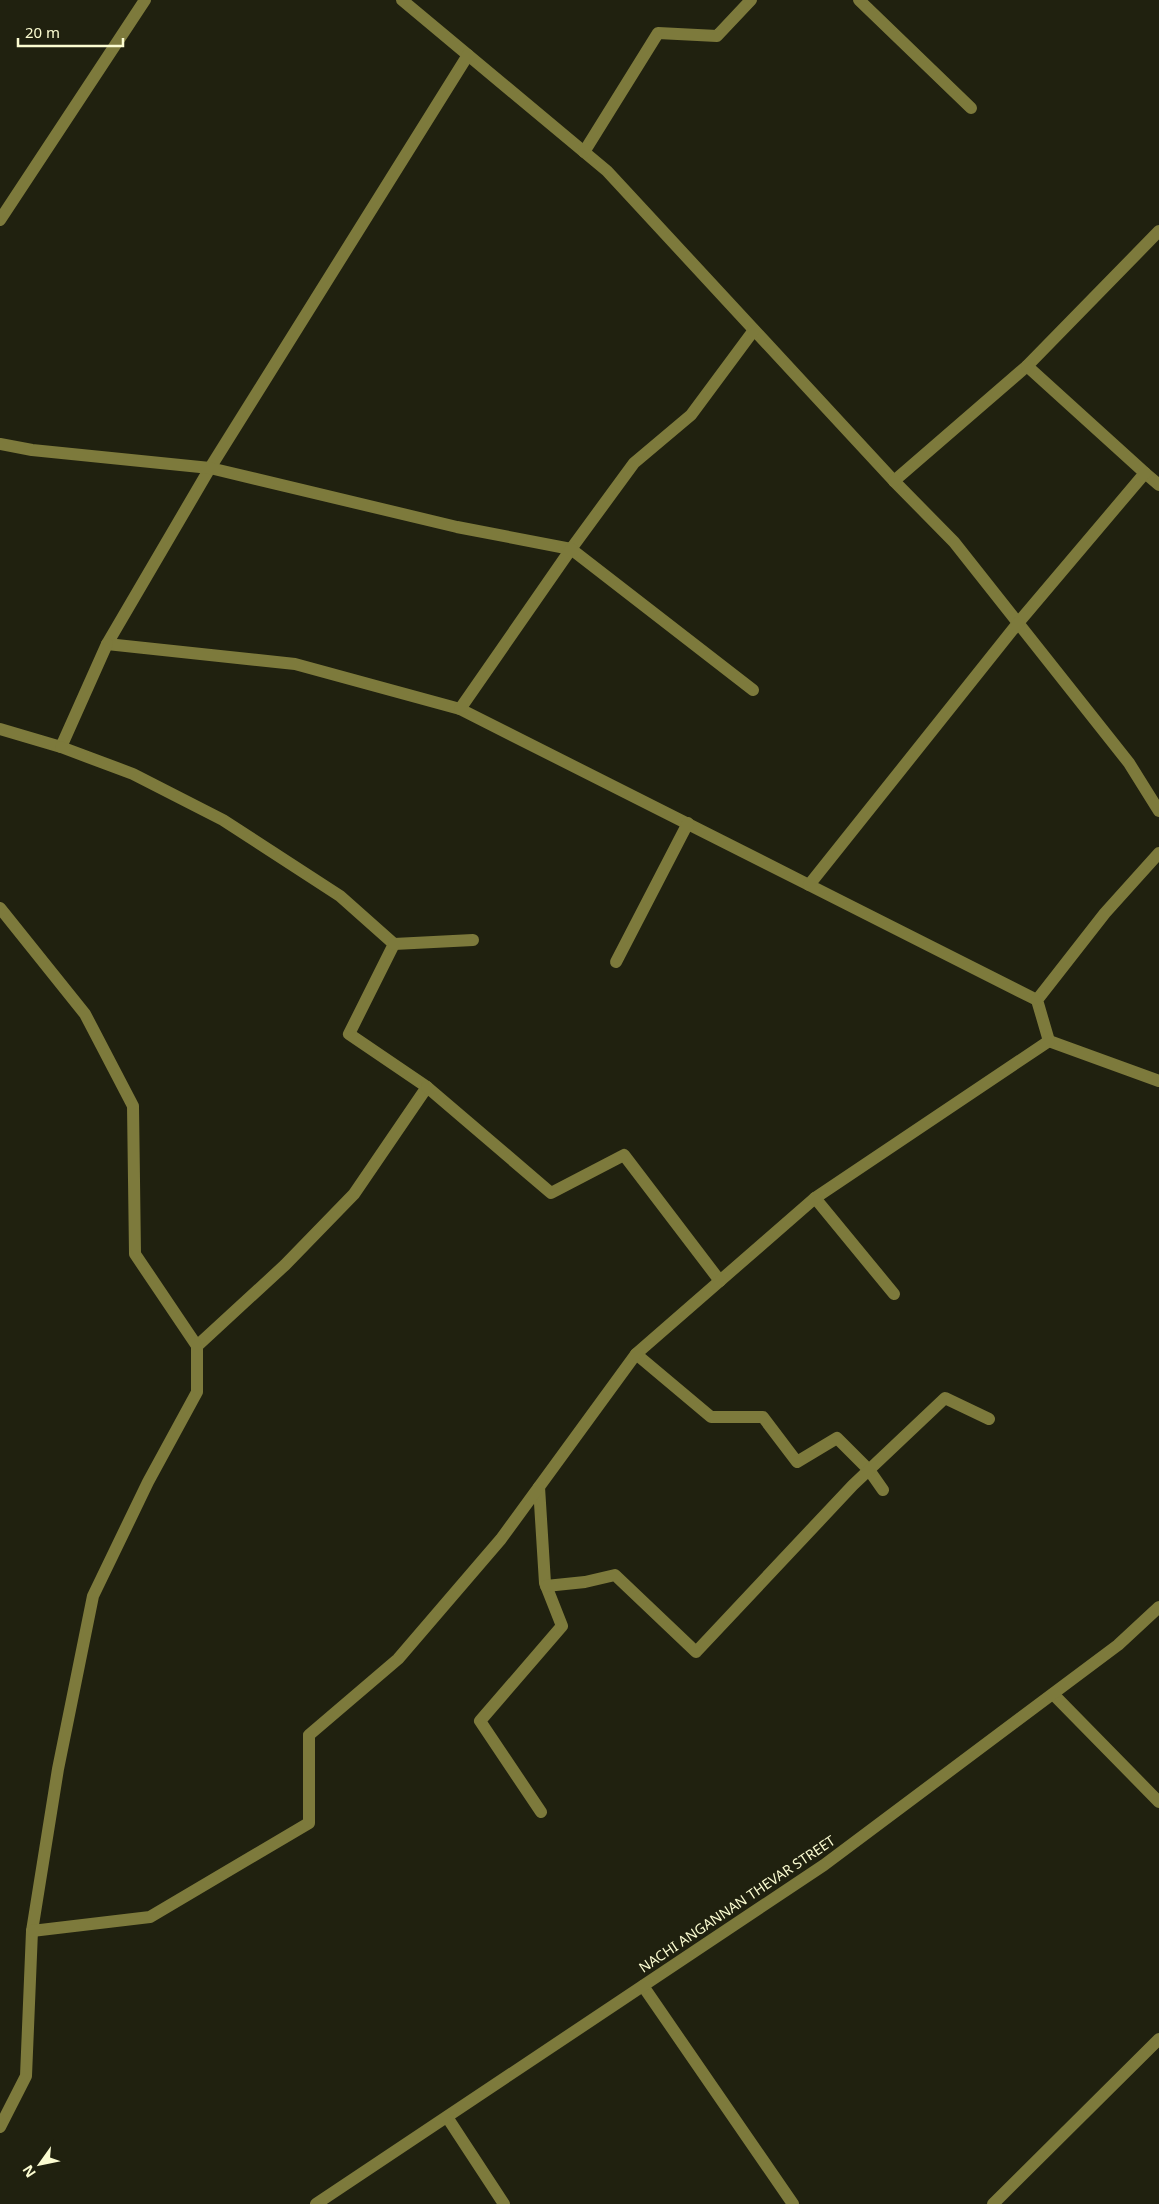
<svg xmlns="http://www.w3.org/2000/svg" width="1159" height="2204" font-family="'Noto Sans',sans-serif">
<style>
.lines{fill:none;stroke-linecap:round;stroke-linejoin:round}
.minor{stroke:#7d7a3c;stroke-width:12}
.labels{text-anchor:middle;stroke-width:4;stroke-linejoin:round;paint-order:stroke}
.street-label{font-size:14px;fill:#fbfcd1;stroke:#20210f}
</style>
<rect width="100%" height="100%" fill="#20210f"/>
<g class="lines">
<!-- minor -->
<g class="minor">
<path d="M402,0L607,171L894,481L954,542L1129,763L1159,811"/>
<path d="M859,0L971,108"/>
<path d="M468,55L210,468L107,644L295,664L460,709L809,885"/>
<path d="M584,152L658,33L717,36L751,0"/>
<path d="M0,220L145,0"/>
<path d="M0,444L32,450L210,468L457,527L571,549L634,463L691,415L754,330"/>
<path d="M1145,473L1159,485"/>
<path d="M894,481L1027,366"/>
<path d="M460,709L571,549L753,690"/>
<path d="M0,729L61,747L107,644"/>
<path d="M61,747L133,774L223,820L340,896L394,944L349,1034L427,1087L354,1194L285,1265L197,1346"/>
<path d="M0,908L85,1014L133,1106L135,1254L197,1346V1392L148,1482L93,1596L58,1769L32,1931L26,2076L0,2127"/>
<path d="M394,944L473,940"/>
<path d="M616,962L688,823"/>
<path d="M1037,1000L809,885L1018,623L1145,473L1027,366L1159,231"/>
<path d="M1049,1041L1159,1081"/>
<path d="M427,1087L551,1193L624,1155L720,1281"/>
<path d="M815,1198L894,1294"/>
<path d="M636,1354L711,1417H763L797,1462L837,1438L869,1470L883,1490"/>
<path d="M539,1487L545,1583L562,1626L480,1721L541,1812"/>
<path d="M546,1586L585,1582L615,1575L696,1652L853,1485L945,1398L989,1419"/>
<path d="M1053,1694L1159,1802"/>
<path d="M32,1931L150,1917L309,1823V1735L398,1659L501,1539L636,1354L815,1198L1049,1041L1037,1000L1105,913L1159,853"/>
<path d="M643,1986L793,2204"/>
<path d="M447,2117L504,2204"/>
<path d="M316,2204L824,1865L1118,1645L1159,1607"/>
<path d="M993,2204L1159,2039"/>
</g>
</g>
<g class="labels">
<!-- street labels -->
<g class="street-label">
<text transform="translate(737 1904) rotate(-34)" y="5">NACHI ANGANNAN THEVAR STREET</text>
</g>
</g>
<!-- north arrow -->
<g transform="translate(40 2164) rotate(237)" stroke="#20210f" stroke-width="4" paint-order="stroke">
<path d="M0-4L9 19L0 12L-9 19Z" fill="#fbfcd1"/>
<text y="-8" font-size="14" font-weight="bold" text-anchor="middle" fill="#fbfcd1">N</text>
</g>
<!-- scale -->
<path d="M18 38v8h105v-8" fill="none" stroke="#fbfcd1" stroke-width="2.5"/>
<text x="25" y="38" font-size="15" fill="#fbfcd1" stroke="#20210f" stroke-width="4" paint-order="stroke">20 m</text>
</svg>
